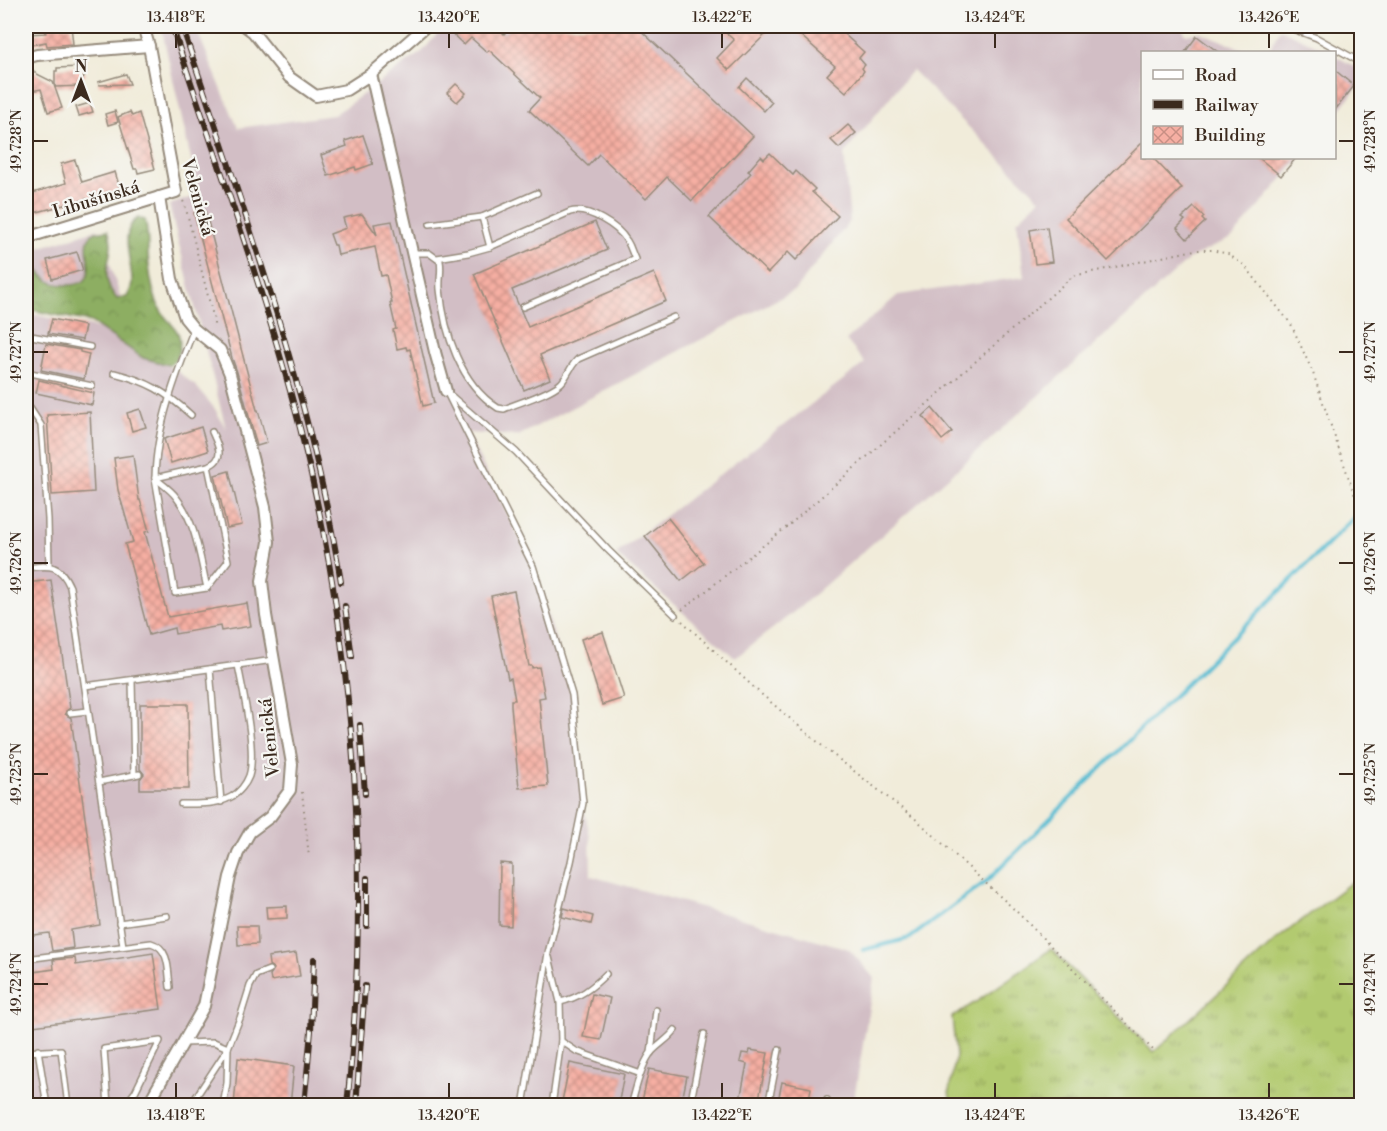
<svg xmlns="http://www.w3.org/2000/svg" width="1387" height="1131" font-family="'Libre Bodoni',serif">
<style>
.industrial{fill:#d2bec5}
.grass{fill:url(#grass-tufts);stroke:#767a46;stroke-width:1.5}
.forest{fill:url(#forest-crowns);stroke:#646c40;stroke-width:1.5}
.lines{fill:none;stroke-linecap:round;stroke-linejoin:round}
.stream{stroke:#53bbd1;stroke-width:4}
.building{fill:url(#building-cross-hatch)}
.lane-casing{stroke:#968b7c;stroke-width:8}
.street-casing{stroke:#968b7c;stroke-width:14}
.path{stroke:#968b7c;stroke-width:2;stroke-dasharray:1.5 4.5;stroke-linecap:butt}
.lane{stroke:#fff;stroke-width:5}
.street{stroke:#fff;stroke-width:10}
.rail-casing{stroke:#3b2a1e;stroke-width:6}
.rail{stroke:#f6f6f2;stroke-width:4;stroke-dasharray:11;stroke-linecap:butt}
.ticks{fill:none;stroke:#3b2a1e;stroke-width:2}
.labels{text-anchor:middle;stroke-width:4.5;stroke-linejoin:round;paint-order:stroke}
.street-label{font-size:18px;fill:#3b2a1e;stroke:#f6f6f2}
.neatline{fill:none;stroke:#3b2a1e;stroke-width:2}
.ticks-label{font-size:15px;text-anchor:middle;fill:#3b2a1e}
</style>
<defs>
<pattern id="grass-tufts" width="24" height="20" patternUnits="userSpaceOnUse" patternTransform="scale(1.5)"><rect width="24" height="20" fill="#b2ca6f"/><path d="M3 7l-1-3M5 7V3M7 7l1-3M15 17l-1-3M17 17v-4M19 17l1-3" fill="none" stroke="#92a45b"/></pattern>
<pattern id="forest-crowns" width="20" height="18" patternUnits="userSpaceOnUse" patternTransform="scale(1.5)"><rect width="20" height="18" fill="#8dae62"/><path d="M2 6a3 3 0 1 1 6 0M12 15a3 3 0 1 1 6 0" fill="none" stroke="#748e50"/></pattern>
<pattern id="building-cross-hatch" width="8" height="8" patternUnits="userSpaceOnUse" patternTransform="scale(1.5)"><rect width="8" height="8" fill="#f6afa3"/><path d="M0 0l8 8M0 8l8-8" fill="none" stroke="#c88f84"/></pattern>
</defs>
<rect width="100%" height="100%" fill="#f6f6f2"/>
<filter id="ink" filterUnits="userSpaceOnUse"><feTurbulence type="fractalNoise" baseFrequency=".0167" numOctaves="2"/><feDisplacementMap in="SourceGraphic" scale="12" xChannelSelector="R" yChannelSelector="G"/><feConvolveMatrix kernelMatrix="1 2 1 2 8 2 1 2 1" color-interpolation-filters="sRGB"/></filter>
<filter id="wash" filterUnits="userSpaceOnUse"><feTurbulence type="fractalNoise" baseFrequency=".008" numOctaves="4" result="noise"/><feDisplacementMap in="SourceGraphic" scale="24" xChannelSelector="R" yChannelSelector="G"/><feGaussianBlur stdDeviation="1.35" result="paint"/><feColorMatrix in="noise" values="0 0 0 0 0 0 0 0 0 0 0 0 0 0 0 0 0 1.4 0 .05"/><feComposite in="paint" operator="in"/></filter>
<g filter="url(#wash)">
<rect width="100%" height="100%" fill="#f1ecda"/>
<!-- industrial -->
<g class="industrial">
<path d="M161,26H195L238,128L334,115L423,51L444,26H1181L1186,35L1200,32L1250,52H1142V158H1300L1233,237L1189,259L961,466L800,607L735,658L616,554L865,363L846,340L898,295L1024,277L1017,221L1040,199L912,70L844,154L850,221L795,290L518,436L467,433L533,566L572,695L583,803L590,837L591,876L849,949L874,978L853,1105L26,1106V313L103,329L177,371L196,386L215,409L226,429L169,205L199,195Z"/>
<path d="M1280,29L1326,50L1330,52H1268Z"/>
<path d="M1334,55L1362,71L1361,83L1335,116Z"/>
<path d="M99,229L121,299L103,305L26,276V252Z"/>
</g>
<!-- grass -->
<path class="grass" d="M1361,878V1105H951L949,1091L956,1056L952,1017L976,1002L1051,949L1154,1052L1276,940L1353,881L1355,889Z"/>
<!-- forest -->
<path class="forest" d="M138,218L145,220C148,231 148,242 148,253C149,271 152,293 160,309C164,319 176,325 179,336C181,346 179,360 169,365L143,358L91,322L26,309V266C37,265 39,274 48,280C56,286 75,287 84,281C97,270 78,242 94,233C98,231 104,231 108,230C119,254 94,272 117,299L127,297C129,292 132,288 132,283C133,263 117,231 138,218Z"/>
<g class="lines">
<!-- stream -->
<path class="stream" d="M863,950L910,938L988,880L1362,510"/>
</g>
<g id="blocks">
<!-- building -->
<g class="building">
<path d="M45,26H71L73,44L47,46L46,42L26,46V34L46,33Z"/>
<path d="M444,26H495L504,34L512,26H636L753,136L692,201L667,177L646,199L599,154L588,166L529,110L540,98L489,50L487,52L471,38L464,45Z"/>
<path d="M718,26H774L729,70L717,58L734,40Z"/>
<path d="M790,26H835L864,52L859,58L865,65L862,68L864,71L846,92L827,75L835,66Z"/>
<path d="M1197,36L1218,52H1185Z"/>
<path d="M80,67V70L86,74L82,79L83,86L55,87V71H57V68Z"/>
<path d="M1335,70L1354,86L1335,110Z"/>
<path d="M34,71L35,73L53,82L62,108L48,112L41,89L26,92V73Z"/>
<path d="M126,74L130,84L99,85L98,82Z"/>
<path d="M747,78L772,102L764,111L739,87Z"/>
<path d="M456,84L466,93L457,102L447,93Z"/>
<path d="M90,103L93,112L79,116L76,107Z"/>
<path d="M115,111L118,122L108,125L105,114Z"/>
<path d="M130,112L132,116L139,113L155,169L138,173L137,169H134L118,117Z"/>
<path d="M848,125L856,133L839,148L831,140Z"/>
<path d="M363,135L373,164L356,170L355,167L328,176L321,155L347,146L345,141Z"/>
<path d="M1143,142V158H1153L1182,188L1108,261L1066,218Z"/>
<path d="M770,153L793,175L796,171L815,189L812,192L838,216L796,260L788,252L768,273L709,217L751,173L748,171L761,156L764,159Z"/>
<path d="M1259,158H1296L1281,176Z"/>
<path d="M75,160L82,182L115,172L121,192L88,202L87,199L26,215V195L66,183L61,164Z"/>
<path d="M1194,207L1204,217L1202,219L1205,222L1187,239L1177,228L1185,220L1182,218Z"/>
<path d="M205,210L257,410H258L267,443L257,446L237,372L232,358L194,213Z"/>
<path d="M362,214L377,235L374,224L392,221L434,403L423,406L410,349L407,350L406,347L397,349L393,330L396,329L390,303H392L386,275L381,276L375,247L338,255L336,245H334L330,234L346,228L343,218Z"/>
<path d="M595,222L607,250L512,290L528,327L654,273L666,301L540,355L550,379L524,390L474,274Z"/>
<path d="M1047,227L1052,262L1035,264L1030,230Z"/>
<path d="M77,252L83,270L52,279L47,260Z"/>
<path d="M52,319L85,326L82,340L48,334Z"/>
<path d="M46,344L80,350V352L89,354L84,379L41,370Z"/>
<path d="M39,380L94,393L92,405L36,393Z"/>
<path d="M932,408L952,432L942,440L923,416Z"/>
<path d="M140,409L146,427L132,431L127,413Z"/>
<path d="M90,412L94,492L52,495L47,415Z"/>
<path d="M201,427L208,451L171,463L164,439Z"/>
<path d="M133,455L139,500H140L149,531L145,532L168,617L247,603L251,626L221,631L220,626L175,634L174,628L149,635L125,544L133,542L118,490L114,458Z"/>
<path d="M229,471L242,525L227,528L215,475Z"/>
<path d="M668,518L704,563L681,581L645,536Z"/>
<path d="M51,580L70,708L66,711L65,714L71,718L100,925L71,930L73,948L52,951L49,933L26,936V583Z"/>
<path d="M514,591L529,666H532V668L539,667L545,697L539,698L548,786L519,788L511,706V700H515L511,678L508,679L491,596Z"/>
<path d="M603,632L624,698L602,705L581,639Z"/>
<path d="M140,704H188L189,789H140V779L144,774L140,769Z"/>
<path d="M500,863L512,864L511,926L499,925Z"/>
<path d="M287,906V918L267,919L266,907Z"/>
<path d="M564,908L593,916L591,924L562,917Z"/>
<path d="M237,926H257L258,944L238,945Z"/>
<path d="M153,953L161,1009L26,1027V973L54,969L53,960L75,958L76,965Z"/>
<path d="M296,953L300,976L271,981L270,975L274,969L269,965L268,957Z"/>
<path d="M592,994L610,998L601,1040L583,1037Z"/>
<path d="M750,1050L768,1053L758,1104L740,1100L747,1064L740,1062L742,1053L749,1054Z"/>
<path d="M238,1058L294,1066L290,1106H234Z"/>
<path d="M570,1063L624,1074L618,1106H561Z"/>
<path d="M649,1069L687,1076L681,1106H641Z"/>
<path d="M782,1082L811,1088L808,1106H777Z"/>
</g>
</g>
</g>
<g filter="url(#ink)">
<use href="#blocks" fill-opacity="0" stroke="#968b7c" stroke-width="1.5"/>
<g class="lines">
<defs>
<g id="lane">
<path d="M1285,26L1317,38L1362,63"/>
<path d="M482,217L490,247"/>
<path d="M430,224L482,217L537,193"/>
<path d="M412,253H429L440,261C442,270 439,280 440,289C444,332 460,384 498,408L504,409C520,402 549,394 561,383C568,376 570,366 578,359L674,317"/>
<path d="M437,258L468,253L490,247L570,212C588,207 618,226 627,241C631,247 632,253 635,259L523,307"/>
<path d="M26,335L90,347"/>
<path d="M26,372L92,386"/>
<path d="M114,373C147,381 166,392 191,415"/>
<path d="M446,391L533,566L572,695L583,803L571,862L548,953L523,1106"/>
<path d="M449,394L516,452L608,550L675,615"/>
<path d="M26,402L41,425L48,519L49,566"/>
<path d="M208,466C226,459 218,445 212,432"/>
<path d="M155,478L208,466L228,561L207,588L175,593L155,478C156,427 176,375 194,329"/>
<path d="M155,478C162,484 171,490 176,497C196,522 200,558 207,588"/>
<path d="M26,568C49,565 60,563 70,587L123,946"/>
<path d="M210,669L221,802"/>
<path d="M132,680L134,775"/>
<path d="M85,686L274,660"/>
<path d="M70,713L88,711"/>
<path d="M99,782L139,774"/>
<path d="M181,804C198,804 216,805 231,797C239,793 246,784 249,776C257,751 243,692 238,665"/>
<path d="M119,923L167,916"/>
<path d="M549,957L560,1002C579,998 592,988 606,974"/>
<path d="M26,959L151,943C170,948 168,971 170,987"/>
<path d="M561,1041L576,1051L641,1074"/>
<path d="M184,1043L214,1042L228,1048L227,1083L223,1106"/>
<path d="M38,1050L47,1106"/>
<path d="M26,1052L61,1050L68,1106"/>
<path d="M651,1053L656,1010"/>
<path d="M108,1106L104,1049L160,1041L135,1092L124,1106"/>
<path d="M190,1106L228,1048L240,1018L250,986L256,975L269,970"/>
<path d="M552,1106L561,1041L560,1002"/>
<path d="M631,1106C636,1089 640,1069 650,1054C657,1045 668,1040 675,1030"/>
<path d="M690,1106L704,1034"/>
<path d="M768,1106L779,1050"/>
<path d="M826,1106L827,1100"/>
</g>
<g id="street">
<path d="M245,26L253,32L289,77L316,96L346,90L371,74L426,26"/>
<path d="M26,58L37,55L149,46"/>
<path d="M371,74L435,352L446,391"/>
<path d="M26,238L176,192L149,46L143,26"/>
<path d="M147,1106L204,1006L230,877L238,853L250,832L270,817L290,790L292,764L266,615L262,581L269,542L265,507L230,374L220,350L194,329L185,318L172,279L159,197"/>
</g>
</defs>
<!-- lane casing -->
<use href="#lane" class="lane-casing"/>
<!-- street casing -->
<use href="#street" class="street-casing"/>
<!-- path -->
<g class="path">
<path d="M183,201L185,205L214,320V329"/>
<path d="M682,610L788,526L1073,276L1195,250H1212L1228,254L1245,266L1291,324L1313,373L1362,517"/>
<path d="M682,621L760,693L827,750L918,821L1016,911L1154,1051"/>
<path d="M302,792L309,857"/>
</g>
<!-- lane -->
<use href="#lane" class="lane"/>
<!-- street -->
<use href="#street" class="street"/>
<defs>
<g id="rail">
<path d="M172,26C216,159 265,292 300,428C356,649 371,879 347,1106"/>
<path d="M182,26C243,208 310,391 341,582"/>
<path d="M345,606L352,657"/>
<path d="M360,725L365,794"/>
<path d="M367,926V878"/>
<path d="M304,1106L311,1031L314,959"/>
<path d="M356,1106L365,986"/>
</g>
</defs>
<!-- rail casing -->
<use href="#rail" class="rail-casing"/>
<!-- rail -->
<use href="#rail" class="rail"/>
</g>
</g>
<!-- ticks -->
<path class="ticks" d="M176,33V48M449,33V48M722,33V48M995,33V48M1269,33V48M33,141H48M1339,141H1354M33,352H48M1339,352H1354M33,563H48M1339,563H1354M33,774H48M1339,774H1354M33,984H48M1339,984H1354M176,1083V1098M449,1083V1098M722,1083V1098M995,1083V1098M1269,1083V1098"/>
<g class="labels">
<!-- street labels -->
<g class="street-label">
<text transform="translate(198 197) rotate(74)" y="6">Velenická</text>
<text transform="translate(96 199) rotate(-17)" y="6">Libušínská</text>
<text transform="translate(269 738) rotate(-96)" y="6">Velenická</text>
</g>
</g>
<!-- margin -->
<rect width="1387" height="1131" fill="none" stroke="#f6f6f2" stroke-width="66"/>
<!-- legend -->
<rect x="1141" y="51" width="195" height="108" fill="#f6f6f2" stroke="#aba49d" stroke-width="1.5"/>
<rect x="1153" y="70" width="30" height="9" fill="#ffffff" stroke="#aba49d" stroke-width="1.5"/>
<text x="1195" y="81" font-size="18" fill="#3b2a1e">Road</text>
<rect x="1153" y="100" width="30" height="9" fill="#3b2a1e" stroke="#aba49d" stroke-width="1.5"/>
<text x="1195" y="111" font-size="18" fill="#3b2a1e">Railway</text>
<rect x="1153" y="126" width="30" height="18" fill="url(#building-cross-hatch)" stroke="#aba49d" stroke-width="1.5"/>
<text x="1195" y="141" font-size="18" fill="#3b2a1e">Building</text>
<!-- north arrow -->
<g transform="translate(81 81)" stroke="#f6f6f2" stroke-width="4.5" paint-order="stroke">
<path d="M0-4.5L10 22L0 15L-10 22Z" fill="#3b2a1e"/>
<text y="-9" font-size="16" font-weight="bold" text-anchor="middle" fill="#3b2a1e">N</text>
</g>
<rect x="33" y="33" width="1321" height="1065" class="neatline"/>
<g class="ticks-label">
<text x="176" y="22">13.418°E</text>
<text x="449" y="22">13.420°E</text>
<text x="722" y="22">13.422°E</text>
<text x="995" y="22">13.424°E</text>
<text x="1269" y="22">13.426°E</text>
<text transform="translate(16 141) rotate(-90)" y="5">49.728°N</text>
<text transform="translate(1370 141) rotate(-90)" y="5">49.728°N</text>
<text transform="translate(16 352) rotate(-90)" y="5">49.727°N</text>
<text transform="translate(1370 352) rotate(-90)" y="5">49.727°N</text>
<text transform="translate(16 563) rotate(-90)" y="5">49.726°N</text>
<text transform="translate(1370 563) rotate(-90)" y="5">49.726°N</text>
<text transform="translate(16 774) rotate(-90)" y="5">49.725°N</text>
<text transform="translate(1370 774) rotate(-90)" y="5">49.725°N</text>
<text transform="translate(16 984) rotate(-90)" y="5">49.724°N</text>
<text transform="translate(1370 984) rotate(-90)" y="5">49.724°N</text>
<text x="176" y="1120">13.418°E</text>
<text x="449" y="1120">13.420°E</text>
<text x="722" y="1120">13.422°E</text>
<text x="995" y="1120">13.424°E</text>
<text x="1269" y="1120">13.426°E</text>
</g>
</svg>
